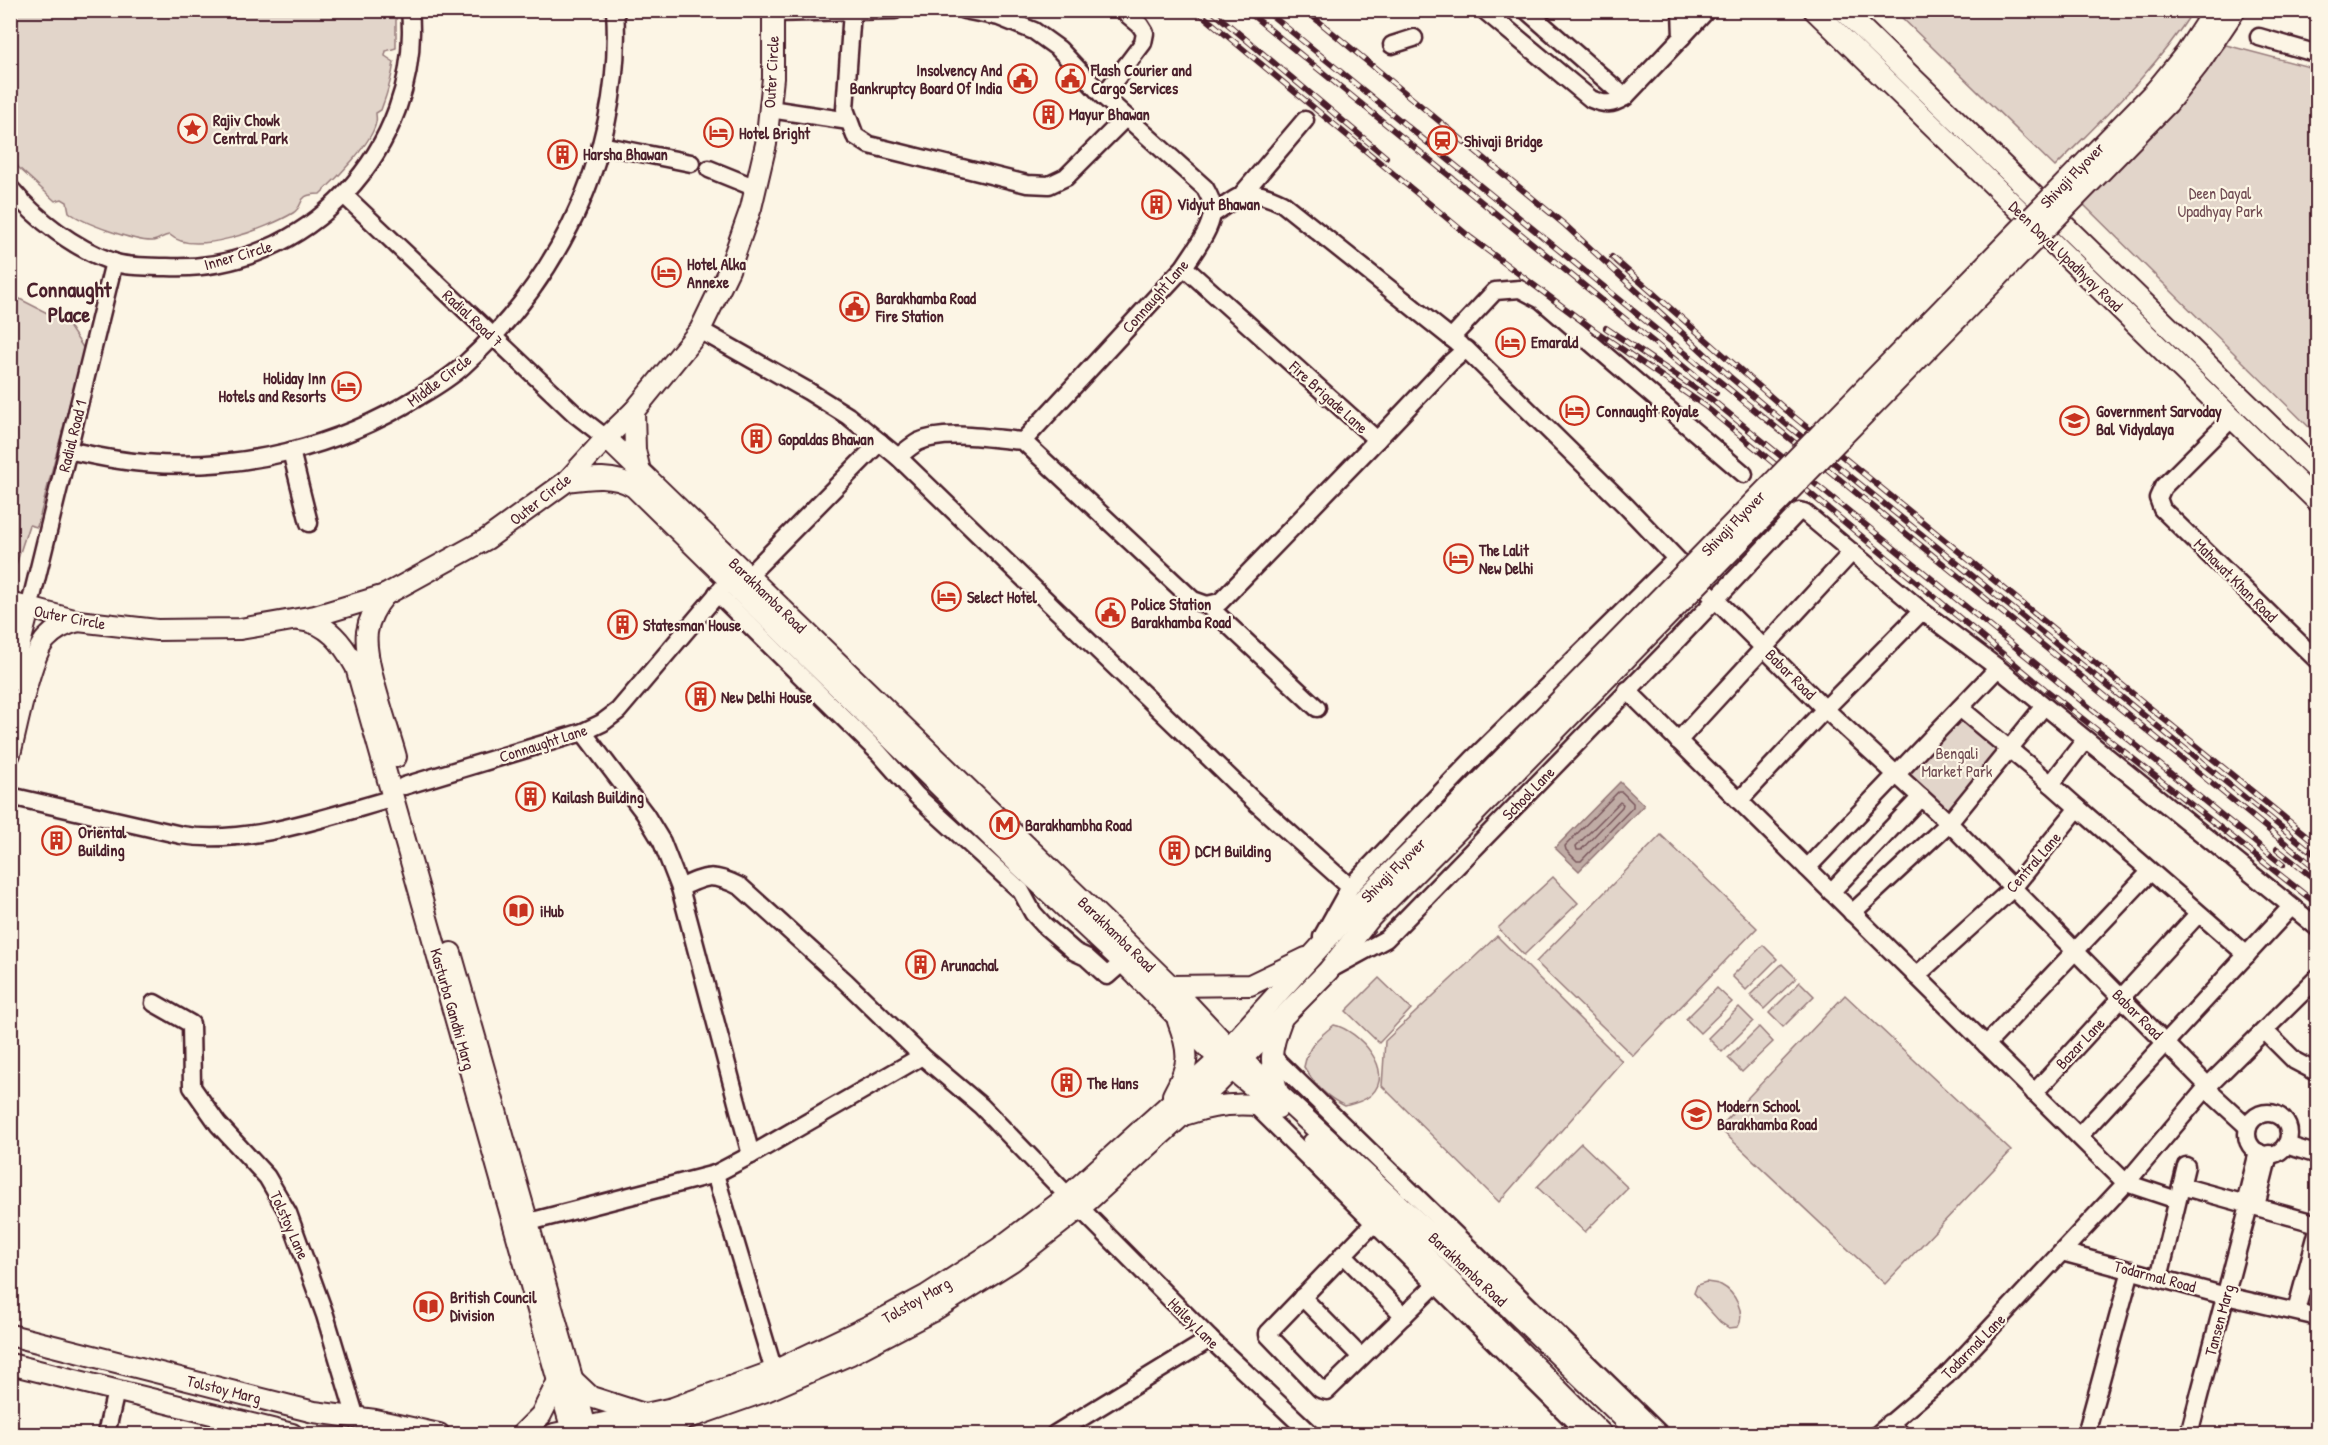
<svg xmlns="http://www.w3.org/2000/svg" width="2328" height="1445" font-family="'Patrick Hand',sans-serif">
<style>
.green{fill:#e2d5ca;stroke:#967a7a;stroke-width:1.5}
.water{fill:#c0aca5;stroke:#917474;stroke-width:1.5}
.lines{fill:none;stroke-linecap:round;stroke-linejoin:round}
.shore{stroke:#79575c;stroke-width:1.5}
.minor-casing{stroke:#4a1f2b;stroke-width:21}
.major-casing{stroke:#4a1f2b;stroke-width:24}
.minor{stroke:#fcf5e5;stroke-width:16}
.major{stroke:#fcf5e5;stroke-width:20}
.rail-casing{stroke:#4a1f2b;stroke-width:6}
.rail{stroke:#fcf5e5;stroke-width:4;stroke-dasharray:11;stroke-linecap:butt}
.major-bridge-casing{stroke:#4a1f2b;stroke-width:24;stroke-linecap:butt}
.major-bridge{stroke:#fcf5e5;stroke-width:20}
.labels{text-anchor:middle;stroke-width:4.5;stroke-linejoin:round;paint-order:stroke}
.poi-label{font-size:16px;font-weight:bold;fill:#4a1f2b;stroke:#fcf5e5;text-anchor:start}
.street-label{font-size:16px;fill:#4a1f2b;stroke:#fcf5e5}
.park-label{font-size:16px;fill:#704c53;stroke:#fcf5e5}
.district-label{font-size:22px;font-weight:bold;fill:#4a1f2b;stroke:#fcf5e5}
</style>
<rect width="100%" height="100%" fill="#fcf5e5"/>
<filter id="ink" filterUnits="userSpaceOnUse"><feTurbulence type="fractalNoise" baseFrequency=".0167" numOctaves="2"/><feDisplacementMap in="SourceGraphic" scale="12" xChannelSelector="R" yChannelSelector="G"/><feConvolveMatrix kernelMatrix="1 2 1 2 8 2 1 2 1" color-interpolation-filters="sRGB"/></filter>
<g filter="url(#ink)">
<!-- green -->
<g class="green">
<path d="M10,11H396V48L386,51L385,56L394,62C392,78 387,94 381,110L376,113C376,116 377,119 376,122C373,142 335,180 320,194C295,194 306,205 293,213C268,228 194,257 170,235C163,235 160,240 153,241C136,242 82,223 69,212L67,202L62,199L55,201L18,167L16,161L17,153L11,148Z"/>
<path d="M1895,11H2193C2156,69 2104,117 2055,167Z"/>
<path d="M2226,45L2317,69V435L2082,203L2185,96Z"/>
<path d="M10,294L67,323L84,349L37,527L29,525L11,580Z"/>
<path d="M1959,702L2020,751L1986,792L1960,820L1895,764Z"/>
<path d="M1661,835L1757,928L1633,1056L1536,962Z"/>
<path d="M1553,877L1578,903L1524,955L1498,928Z"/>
<path d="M1497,936L1622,1061L1499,1202L1382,1086L1385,1041Z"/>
<path d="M1763,945L1777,959L1746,990L1732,976Z"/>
<path d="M1782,964L1796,978L1764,1009L1750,995Z"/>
<path d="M1379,978L1411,1009L1379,1043L1346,1011Z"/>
<path d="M1800,982L1814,996L1783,1027L1769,1013Z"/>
<path d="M1717,988L1732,1002L1700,1033L1686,1019Z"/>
<path d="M1845,995L2011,1151L1885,1284L1719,1128Z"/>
<path d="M1739,1007L1753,1021L1722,1052L1708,1038Z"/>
<path d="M1334,1025C1358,1030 1397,1071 1371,1095C1364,1101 1353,1104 1345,1106C1326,1097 1315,1085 1304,1067C1308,1046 1317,1038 1334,1025Z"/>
<path d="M1759,1027L1773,1042L1742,1072L1728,1058Z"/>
<path d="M1581,1143L1628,1188L1585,1232L1537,1187Z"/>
<path d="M1706,1282C1711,1283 1717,1283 1721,1285C1735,1292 1746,1313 1738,1327L1729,1328L1720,1322L1694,1293L1697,1285Z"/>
</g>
<!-- water -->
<path class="water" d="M1620,782L1644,805L1579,871L1555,848Z"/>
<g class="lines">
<!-- shore -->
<g class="shore">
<path d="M1618,792H1622L1633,803V807L1581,861H1577L1566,850L1565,846Z"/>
<path d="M1620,802L1623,804L1622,807L1581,850H1577L1576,846Z"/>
</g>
<defs>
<g id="minor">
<path d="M1484,10L1591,99C1605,105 1612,105 1625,97L1682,37L1681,10"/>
<path d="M1526,10L1625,97"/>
<path d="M852,11L845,109L855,136L869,145L1027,184L1049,185L1066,177L1126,117"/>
<path d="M774,13L895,10"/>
<path d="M1682,37L1707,10"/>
<path d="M2259,37L2318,54"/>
<path d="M1392,45L1414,38"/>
<path d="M1103,96L1143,43L1145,33L1140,25L1122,10"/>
<path d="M770,109L849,121"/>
<path d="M601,145L691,163"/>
<path d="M709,169L756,188"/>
<path d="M10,188C37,220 74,248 113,262C130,268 149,266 167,267C306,274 423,148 410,10"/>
<path d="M1243,193L1305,120"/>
<path d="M344,195L575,414L606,438"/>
<path d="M1213,214C1244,193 1246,186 1282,203L1460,345"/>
<path d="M1184,267L1377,440L1220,602L1207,605"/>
<path d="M700,330L808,391L848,416L898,457L1255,802L1350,887"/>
<path d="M1451,338L1495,291L1520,289L1541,300L1744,474"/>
<path d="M2232,418L2163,487L2158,498L2162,509L2318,661"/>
<path d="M1377,440L1450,363L1466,349L1626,506L1714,598L1825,709L1949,823L2208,1086L2213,1095L2248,1127"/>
<path d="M1023,441L1193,600L1207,605L1317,708"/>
<path d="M68,450C94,456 119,461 144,463C239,472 338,447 418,397C433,388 450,378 463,366C506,327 544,278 570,226C603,160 620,84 615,10"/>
<path d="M291,451L309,523"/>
<path d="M898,457C904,452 911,446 918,442C945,429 993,439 1023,441L1184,267C1195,249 1218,223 1211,201C1210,197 1207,192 1205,188L1103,96L1059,49L1034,31L999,17L964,10"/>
<path d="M748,576L880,442"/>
<path d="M717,593L879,753L917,796L1021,891L1033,913L1044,925L1075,952L1086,957L1107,976L1123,962"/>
<path d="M29,609L114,262"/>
<path d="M1627,690L2126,1183L2177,1200"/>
<path d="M1960,708L2051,784"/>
<path d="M583,732L645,814L662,842L680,888C707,875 713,873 741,887L846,982L922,1056L981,1106L1068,1196"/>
<path d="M1678,741L1852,552"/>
<path d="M404,786L583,732L602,723L618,711L724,586"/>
<path d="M10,796L181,835C248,846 329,816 394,798"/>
<path d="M1739,801L1825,709L1922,611"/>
<path d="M2078,808L2247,955"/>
<path d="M1807,868L1998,668"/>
<path d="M680,888L751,1155L922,1056"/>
<path d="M1831,892L1921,797"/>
<path d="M1852,913L1949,823L2044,706"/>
<path d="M1322,937L1350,887L1472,760L1676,559"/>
<path d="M1331,969L1386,939L1666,652L1799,511L1804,512L1922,611L1998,668L2318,928"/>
<path d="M1916,976L2013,888L2078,808L2051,784L2085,740"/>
<path d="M154,1003L191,1024L192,1087L218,1124L267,1177L288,1213L325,1315L356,1418"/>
<path d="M2265,1031L2295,1061L2318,1073"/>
<path d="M1986,1045L2150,872"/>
<path d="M1271,1055L1660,1434"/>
<path d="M2034,1093L2198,914"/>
<path d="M1254,1104L1587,1434"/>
<circle cx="2268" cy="1134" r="21"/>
<path d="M2079,1136L2291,907"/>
<path d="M2286,1145L2318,1155"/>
<path d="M715,1174L751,1155"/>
<path d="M2181,1186L2318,1224"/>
<path d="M2253,1204L2257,1202L2269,1154"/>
<path d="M1080,1208L1210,1339L1311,1434"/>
<path d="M529,1222L715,1174L774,1371"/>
<path d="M1374,1223L1268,1333V1335L1320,1389L1327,1391L1436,1284"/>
<path d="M2062,1252L2226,1296L2318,1317"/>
<path d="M1343,1254L1404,1316"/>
<path d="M2159,1278L2186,1166"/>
<path d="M1302,1297L1361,1357"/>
<path d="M2296,1311L2318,1230"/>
<path d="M1889,1423L1901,1434"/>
<path d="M106,1434L116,1391"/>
<path d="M1055,1434L1210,1339"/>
<path d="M1878,1434L1946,1376L2126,1183L2208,1086L2318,977"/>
<path d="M2086,1434L2131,1270"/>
<path d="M2189,1434L2249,1206L2246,1200L2258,1152"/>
</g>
<g id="major">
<path d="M1814,10L2318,502"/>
<path d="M1843,10L2318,472"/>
<path d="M2155,91L2186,53L2214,10"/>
<path d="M2168,103L2198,65L2235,10"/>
<path d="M634,411L635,450L640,471L1171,986L1228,1047L1511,1309L1640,1434"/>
<path d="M606,438L640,471"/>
<path d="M567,481C589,478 614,474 634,487L1021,866L1123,962L1219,1059L1268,1099"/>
<path d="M385,595C376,606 369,618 367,632C363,660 388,727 396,757"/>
<path d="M10,603L78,621L157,630L240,629L315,616L385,595L487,539L567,481L606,438L634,411L700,330L729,270L751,208L766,144L773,78V10"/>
<path d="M299,620C328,622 343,644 356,667L573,1434"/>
<path d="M10,681L29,609"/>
<path d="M10,754C17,728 30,656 46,639C55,629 66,624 78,621"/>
<path d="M451,953L588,1434"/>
<path d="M1171,986L1250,985L1306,958"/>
<path d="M1278,1093C1269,1063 1270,1050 1281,1021"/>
<path d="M1173,1095C1190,1064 1190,1053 1178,1021"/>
<path d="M1187,1114C1217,1103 1246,1102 1278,1108"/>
<path d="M1313,1143L1602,1434"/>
<path d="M10,1335L314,1412L375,1420L439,1434"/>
<path d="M10,1364L292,1434"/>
<path d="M574,1381L591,1397L644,1414"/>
<path d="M522,1434L541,1415L558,1381"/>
<path d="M554,1434L673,1408L774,1371L873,1324L927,1295L998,1249L1068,1196L1213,1065L1358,905L1455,808"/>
<path d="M634,1434L698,1415L766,1391L851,1354L931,1312L1012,1261L1080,1208L1218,1083L1328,971L1371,917L1468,820"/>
</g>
</defs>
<!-- minor casing -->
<use href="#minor" class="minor-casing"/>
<!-- major casing -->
<use href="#major" class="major-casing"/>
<!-- minor -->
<use href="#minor" class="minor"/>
<!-- major -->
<use href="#major" class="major"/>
<defs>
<g id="rail">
<path d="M1196,10L1471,238L1594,330L1705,406L2045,689L2318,905"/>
<path d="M1211,10L1386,157"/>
<path d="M1246,10L1716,393"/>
<path d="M1265,10L2318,870"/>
<path d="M1305,10L1565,225L1729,376L1786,424L2318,857"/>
<path d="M1612,257L1793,416L2318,845"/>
<path d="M1606,328L1711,399L2283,865"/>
<path d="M2277,849L2318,882"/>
</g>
</defs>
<!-- rail casing -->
<use href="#rail" class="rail-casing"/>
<!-- rail -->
<use href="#rail" class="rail"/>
<defs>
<g id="major-bridge">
<path d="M1455,808L2155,91"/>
<path d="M1468,820L2168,103"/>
</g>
</defs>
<!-- major-bridge casing -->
<use href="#major-bridge" class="major-bridge-casing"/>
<!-- major-bridge -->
<use href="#major-bridge" class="major-bridge"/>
</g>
</g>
<!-- icons -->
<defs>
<symbol id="civic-ring" viewBox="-11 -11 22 22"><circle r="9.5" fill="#fcf5e5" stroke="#c8321e" stroke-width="1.5"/><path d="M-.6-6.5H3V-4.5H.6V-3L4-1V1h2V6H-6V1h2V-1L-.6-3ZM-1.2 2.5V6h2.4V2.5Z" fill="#c8321e"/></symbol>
<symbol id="building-ring" viewBox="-11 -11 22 22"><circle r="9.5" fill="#fcf5e5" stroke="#c8321e" stroke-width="1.5"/><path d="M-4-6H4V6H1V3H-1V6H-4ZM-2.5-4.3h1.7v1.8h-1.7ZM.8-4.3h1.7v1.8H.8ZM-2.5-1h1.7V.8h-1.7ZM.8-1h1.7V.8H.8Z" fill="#c8321e"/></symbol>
<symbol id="sight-ring" viewBox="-11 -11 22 22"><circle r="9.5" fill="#fcf5e5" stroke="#c8321e" stroke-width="1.5"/><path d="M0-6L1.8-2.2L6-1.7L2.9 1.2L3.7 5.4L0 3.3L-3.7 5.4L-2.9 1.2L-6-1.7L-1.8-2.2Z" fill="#c8321e"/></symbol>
<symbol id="hotel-ring" viewBox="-11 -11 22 22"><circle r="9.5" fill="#fcf5e5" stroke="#c8321e" stroke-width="1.5"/><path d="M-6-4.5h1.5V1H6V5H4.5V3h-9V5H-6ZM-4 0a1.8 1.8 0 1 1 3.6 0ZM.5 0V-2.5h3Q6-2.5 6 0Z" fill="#c8321e"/></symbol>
<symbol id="station-ring" viewBox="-11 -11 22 22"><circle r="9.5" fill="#fcf5e5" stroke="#c8321e" stroke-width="1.5"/><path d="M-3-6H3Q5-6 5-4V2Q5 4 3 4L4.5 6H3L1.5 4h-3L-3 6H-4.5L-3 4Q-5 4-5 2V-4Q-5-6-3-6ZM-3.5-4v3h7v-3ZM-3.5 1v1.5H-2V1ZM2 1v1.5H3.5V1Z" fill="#c8321e"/></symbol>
<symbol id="school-ring" viewBox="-11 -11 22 22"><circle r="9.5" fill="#fcf5e5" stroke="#c8321e" stroke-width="1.5"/><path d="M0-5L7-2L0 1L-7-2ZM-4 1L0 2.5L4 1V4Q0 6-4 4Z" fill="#c8321e"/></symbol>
<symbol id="metro-ring" viewBox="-11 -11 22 22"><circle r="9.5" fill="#fcf5e5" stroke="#c8321e" stroke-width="1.5"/><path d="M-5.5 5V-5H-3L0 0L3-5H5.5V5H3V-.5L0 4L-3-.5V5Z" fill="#c8321e"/></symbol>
<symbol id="library-ring" viewBox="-11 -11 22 22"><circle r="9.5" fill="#fcf5e5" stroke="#c8321e" stroke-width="1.5"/><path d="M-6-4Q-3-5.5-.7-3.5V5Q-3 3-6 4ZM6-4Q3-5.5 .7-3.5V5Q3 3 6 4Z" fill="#c8321e"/></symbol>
</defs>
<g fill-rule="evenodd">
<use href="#civic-ring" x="1006" y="62" width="33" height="33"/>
<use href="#civic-ring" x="1054" y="62" width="33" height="33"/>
<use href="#building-ring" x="1032" y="98" width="33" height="33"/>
<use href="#sight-ring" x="176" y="112" width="33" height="33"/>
<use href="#hotel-ring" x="702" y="116" width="33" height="33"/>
<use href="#station-ring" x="1426" y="124" width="33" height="33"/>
<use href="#building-ring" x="546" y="138" width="33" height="33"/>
<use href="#building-ring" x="1140" y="188" width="33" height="33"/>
<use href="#hotel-ring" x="650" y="256" width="33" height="33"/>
<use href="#civic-ring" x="838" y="290" width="33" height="33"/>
<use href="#hotel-ring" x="1494" y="326" width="33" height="33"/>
<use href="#hotel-ring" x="330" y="370" width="33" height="33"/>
<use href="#hotel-ring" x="1558" y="394" width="33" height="33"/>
<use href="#school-ring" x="2058" y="404" width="33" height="33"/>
<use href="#building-ring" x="740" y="422" width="33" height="33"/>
<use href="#hotel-ring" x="1442" y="542" width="33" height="33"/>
<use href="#hotel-ring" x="930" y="580" width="33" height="33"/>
<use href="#civic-ring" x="1094" y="596" width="33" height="33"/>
<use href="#building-ring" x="606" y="608" width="33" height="33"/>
<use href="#building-ring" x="684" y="680" width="33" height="33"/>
<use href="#building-ring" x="514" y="780" width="33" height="33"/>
<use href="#metro-ring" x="988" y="808" width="33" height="33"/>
<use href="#building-ring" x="40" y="824" width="33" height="33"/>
<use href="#building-ring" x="1158" y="834" width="33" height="33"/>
<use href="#library-ring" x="502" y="894" width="33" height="33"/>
<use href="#building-ring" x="904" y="948" width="33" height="33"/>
<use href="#building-ring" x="1050" y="1066" width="33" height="33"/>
<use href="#school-ring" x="1680" y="1098" width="33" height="33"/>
<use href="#library-ring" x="412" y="1290" width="33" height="33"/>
</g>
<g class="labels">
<!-- poi labels -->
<g class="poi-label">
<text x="1002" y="76" text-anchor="end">Insolvency And<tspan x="1002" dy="18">Bankruptcy Board Of India</tspan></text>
<text x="1091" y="76">Flash Courier and<tspan x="1091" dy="18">Cargo Services</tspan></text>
<text x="1069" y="120">Mayur Bhawan</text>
<text x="213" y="126">Rajiv Chowk<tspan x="213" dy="18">Central Park</tspan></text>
<text x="739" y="139">Hotel Bright</text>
<text x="1464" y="147">Shivaji Bridge</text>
<text x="583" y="160">Harsha Bhawan</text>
<text x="1177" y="210">Vidyut Bhawan</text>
<text x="687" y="270">Hotel Alka<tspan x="687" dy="18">Annexe</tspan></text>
<text x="876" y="304">Barakhamba Road<tspan x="876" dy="18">Fire Station</tspan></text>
<text x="1531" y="348">Emarald</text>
<text x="326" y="384" text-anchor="end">Holiday Inn<tspan x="326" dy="18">Hotels and Resorts</tspan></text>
<text x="1596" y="417">Connaught Royale</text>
<text x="2096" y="417">Government Sarvoday<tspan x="2096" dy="18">Bal Vidyalaya</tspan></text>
<text x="778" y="445">Gopaldas Bhawan</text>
<text x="1479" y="556">The Lalit<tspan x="1479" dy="18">New Delhi</tspan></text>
<text x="967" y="603">Select Hotel</text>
<text x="1131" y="610">Police Station<tspan x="1131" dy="18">Barakhamba Road</tspan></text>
<text x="643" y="631">Statesman House</text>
<text x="721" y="703">New Delhi House</text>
<text x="552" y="803">Kailash Building</text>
<text x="1025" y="831">Barakhambha Road</text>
<text x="78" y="838">Oriental<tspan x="78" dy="18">Building</tspan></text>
<text x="1195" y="857">DCM Building</text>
<text x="540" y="917">iHub</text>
<text x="941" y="971">Arunachal</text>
<text x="1087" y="1089">The Hans</text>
<text x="1717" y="1112">Modern School<tspan x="1717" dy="18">Barakhamba Road</tspan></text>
<text x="450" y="1303">British Council<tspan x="450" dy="18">Division</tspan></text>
</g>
<!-- street labels -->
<g class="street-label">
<text transform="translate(771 72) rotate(-87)" y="6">Outer Circle</text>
<text transform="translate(2072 175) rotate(-46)" y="6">Shivaji Flyover</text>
<text transform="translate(238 255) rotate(-16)" y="6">Inner Circle</text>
<text transform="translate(2066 256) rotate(44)" y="6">Deen Dayal Upadhyay Road</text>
<text transform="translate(1155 296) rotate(-49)" y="6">Connaught Lane</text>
<text transform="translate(473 318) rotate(43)" y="6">Radial Road 7</text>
<text transform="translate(439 380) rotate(-37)" y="6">Middle Circle</text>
<text transform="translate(1329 397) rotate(42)" y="6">Fire Brigade Lane</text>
<text transform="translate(72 436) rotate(-76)" y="6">Radial Road 1</text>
<text transform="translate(540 499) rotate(-38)" y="6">Outer Circle</text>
<text transform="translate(1733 523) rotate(-46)" y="6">Shivaji Flyover</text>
<text transform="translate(2236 580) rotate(45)" y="6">Mahawat Khan Road</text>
<text transform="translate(768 595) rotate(44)" y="6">Barakhamba Road</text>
<text transform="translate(70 617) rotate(11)" y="6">Outer Circle</text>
<text transform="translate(1791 674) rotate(45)" y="6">Babar Road</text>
<text transform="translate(543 743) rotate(-18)" y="6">Connaught Lane</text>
<text transform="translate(1528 793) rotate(-46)" y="6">School Lane</text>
<text transform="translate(2033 862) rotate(-49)" y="6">Central Lane</text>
<text transform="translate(1393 870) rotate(-45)" y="6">Shivaji Flyover</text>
<text transform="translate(1117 934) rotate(44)" y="6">Barakhamba Road</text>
<text transform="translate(453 1009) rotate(74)" y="6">Kasturba Gandhi Marg</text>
<text transform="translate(2138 1014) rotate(45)" y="6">Babar Road</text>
<text transform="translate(2080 1043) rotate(-47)" y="6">Bazar Lane</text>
<text transform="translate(290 1225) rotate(66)" y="6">Tolstoy Lane</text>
<text transform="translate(1468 1269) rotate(43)" y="6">Barakhamba Road</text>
<text transform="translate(2155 1276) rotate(15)" y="6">Todarmal Road</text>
<text transform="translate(916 1300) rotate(-30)" y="6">Tolstoy Marg</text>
<text transform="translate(2219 1320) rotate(-75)" y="6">Tansen Marg</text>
<text transform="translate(1194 1323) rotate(45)" y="6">Hailey Lane</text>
<text transform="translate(1973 1346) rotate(-46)" y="6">Todarmal Lane</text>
<text transform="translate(224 1389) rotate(14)" y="6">Tolstoy Marg</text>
</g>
<!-- park labels -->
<g class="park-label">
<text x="2220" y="199">Deen Dayal<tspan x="2220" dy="18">Upadhyay Park</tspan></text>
<text x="1957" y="759">Bengali<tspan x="1957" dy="18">Market Park</tspan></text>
</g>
<!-- district labels -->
<g class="district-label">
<text x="69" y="297">Connaught<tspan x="69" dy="25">Place</tspan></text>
</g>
</g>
<!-- margin -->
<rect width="2328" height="1445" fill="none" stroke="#fcf5e5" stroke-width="36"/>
<rect x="18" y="18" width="2292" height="1409" fill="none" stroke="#4a1f2b" stroke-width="2" filter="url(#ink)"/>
</svg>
